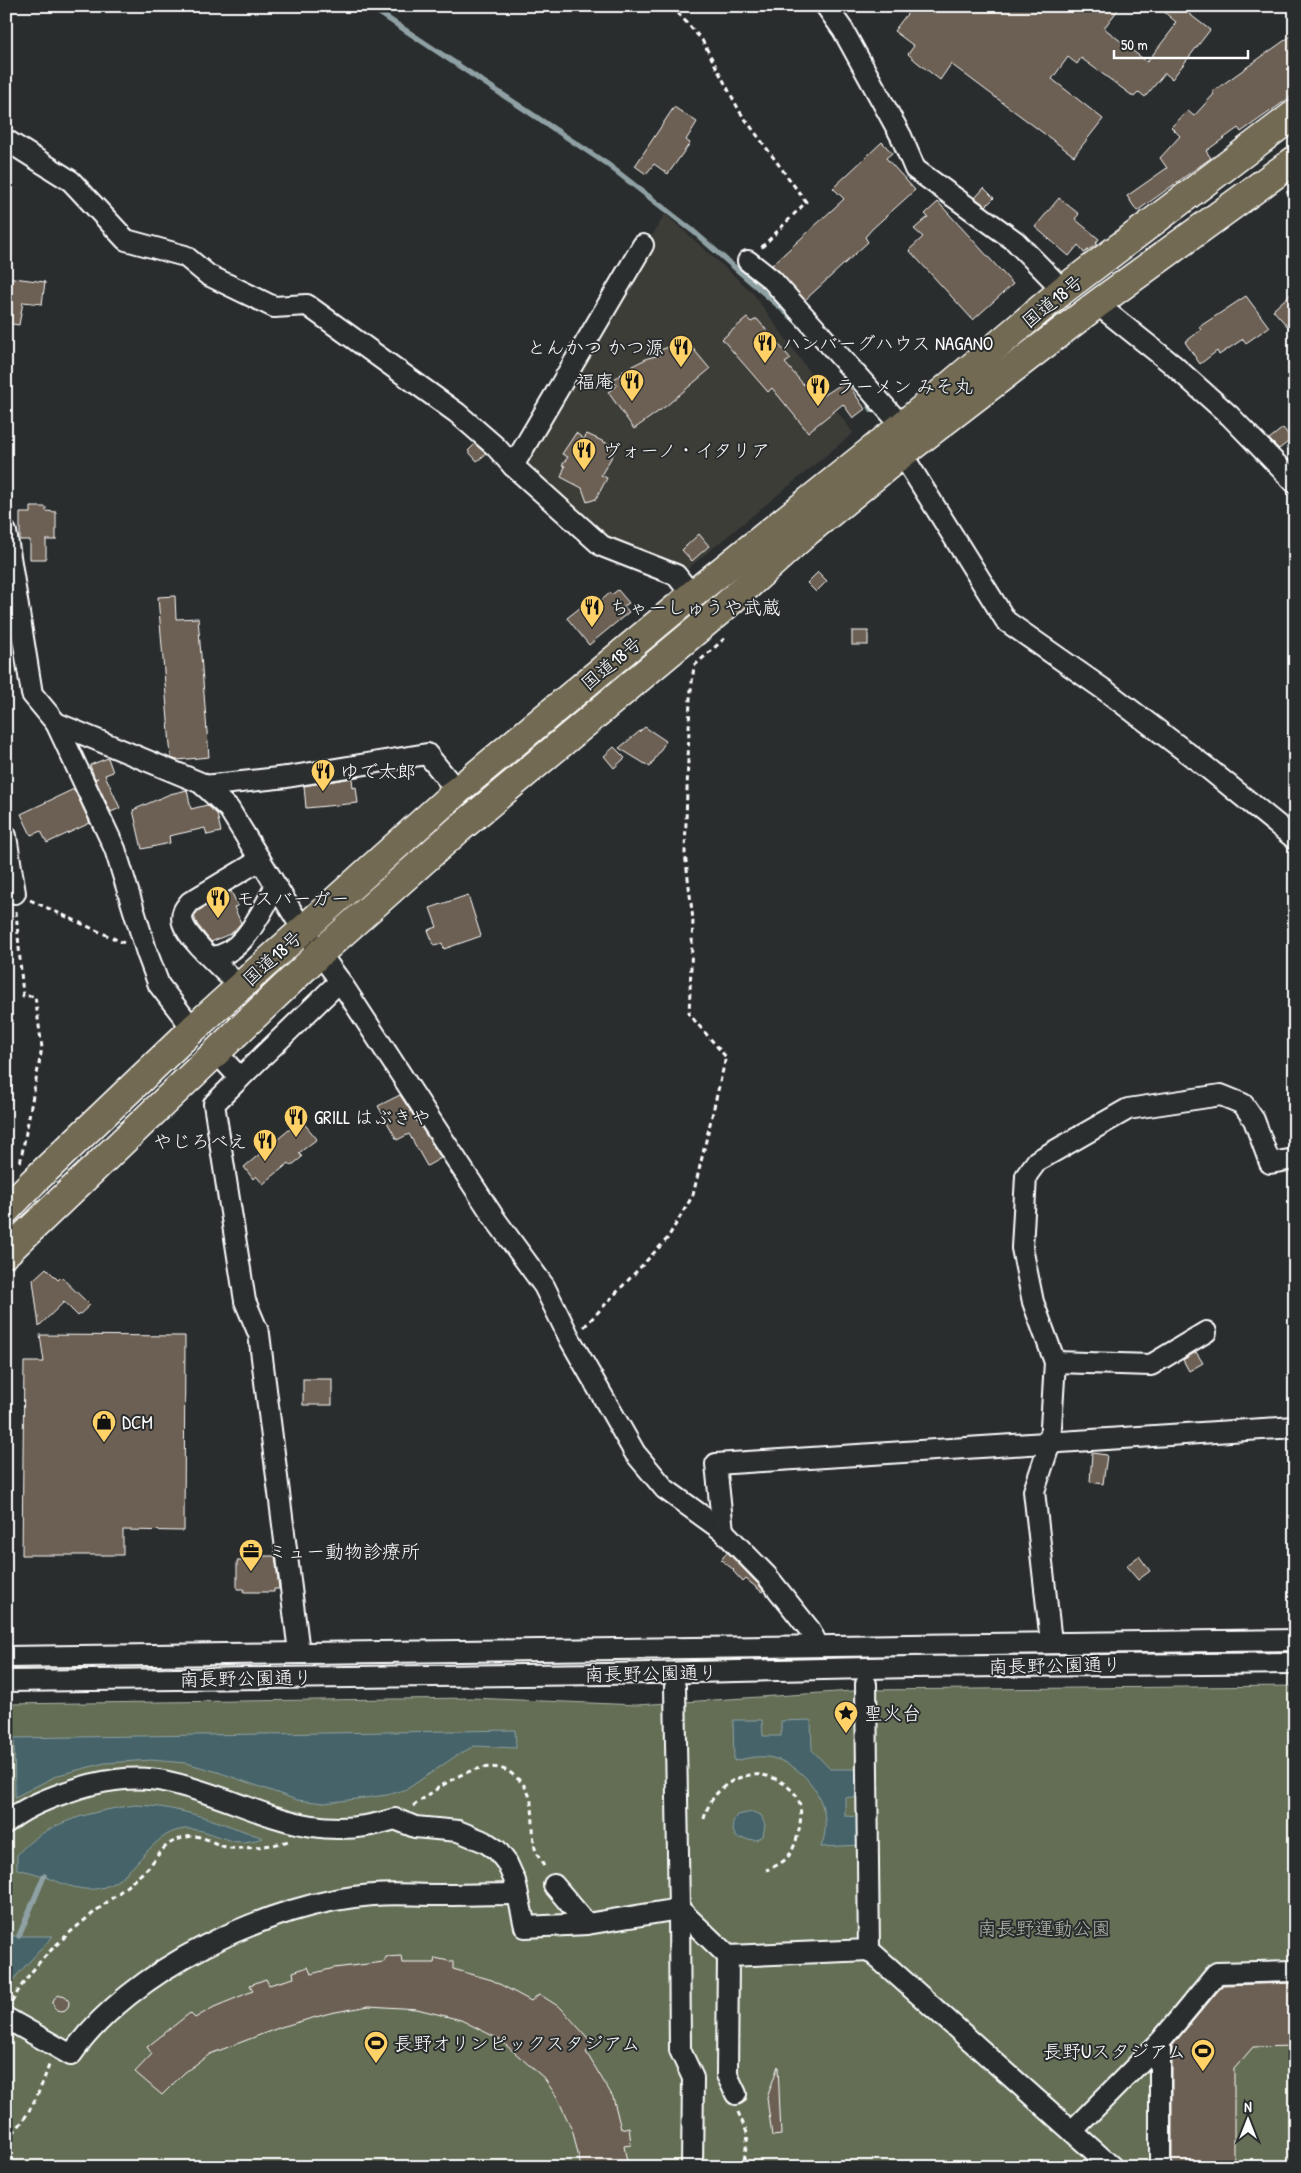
<svg xmlns="http://www.w3.org/2000/svg" width="1301" height="2173" font-family="'Patrick Hand','Klee One',sans-serif">
<style>
.built{fill:#3e3c39}
.green{fill:#636e55;stroke:#b1b6aa}
.water{fill:#456368;stroke:#8fa1a4}
.lines{fill:none;stroke-linecap:round;stroke-linejoin:round}
.stream{stroke:#8fa1a4;stroke-width:5.5}
.building{fill:#6c5f52;stroke:#fff}
.minor-casing{stroke:#fff;stroke-width:24}
.highway-casing{stroke:#fff;stroke-width:31}
.path{stroke:#fff;stroke-width:3;stroke-dasharray:5 4;stroke-linecap:butt}
.minor{stroke:#2a2d2e;stroke-width:20}
.highway{stroke:#736b52;stroke-width:28}
.labels{text-anchor:middle;stroke-width:4;stroke-linejoin:round;paint-order:stroke}
.street-label{font-size:19px;fill:#fff;stroke:#2a2d2e}
.poi-label{font-size:19px;fill:#fff;stroke:#2a2d2e;text-anchor:start}
.park-label{font-size:19px;fill:#b1b6aa;stroke:#2a2d2e}
</style>
<rect width="100%" height="100%" fill="#2a2d2e"/>
<filter id="ink" filterUnits="userSpaceOnUse"><feTurbulence type="fractalNoise" baseFrequency=".02" numOctaves="2"/><feDisplacementMap in="SourceGraphic" scale="10" xChannelSelector="R" yChannelSelector="G"/><feConvolveMatrix kernelMatrix="1 2 1 2 8 2 1 2 1" color-interpolation-filters="sRGB"/></filter>
<g filter="url(#ink)">
<!-- built -->
<path class="built" d="M665,214L752,292L853,433L685,571L601,537L524,469L523,460Z"/>
<!-- green -->
<path class="green" d="M1295,1686V2167H6V1704L472,1698L637,1705L867,1690Z"/>
<!-- water -->
<g class="water">
<path d="M733,1720H762L763,1736H781V1721L811,1720L812,1750L830,1769H859V1798L845,1797V1816L861,1817V1845L821,1847C836,1811 810,1767 773,1758C760,1755 747,1758 734,1761Z"/>
<path d="M515,1730L516,1748L474,1746L456,1756L407,1789L387,1795L325,1803L297,1800L218,1772L186,1763L151,1760L105,1763L58,1775L15,1797L14,1738Z"/>
<path d="M135,1805C181,1806 221,1823 263,1838C253,1841 243,1843 233,1841C217,1837 202,1828 185,1829C147,1832 134,1885 95,1889C76,1891 60,1882 43,1876C35,1873 26,1871 17,1869V1855C44,1822 94,1811 135,1805Z"/>
<path d="M753,1812L761,1815L765,1825L763,1836L756,1840L737,1838C731,1829 731,1823 737,1815Z"/>
<path d="M6,1936H53L17,1975L6,1990Z"/>
</g>
<g class="lines">
<!-- stream -->
<g class="stream">
<path d="M369,6L607,164L693,231L797,322"/>
<path d="M866,399L872,410"/>
<path d="M19,1936L44,1876"/>
</g>
</g>
<!-- building -->
<g class="building">
<path d="M913,6H1121L1104,28L1147,62L1175,26L1173,25L1176,22L1157,6H1179L1210,30L1172,79L1165,73L1145,97L1139,92L1134,97L1081,58L1077,64L1068,57L1052,79L1103,119L1074,156L951,64L940,80L917,62L908,54L914,46L894,31Z"/>
<path d="M1295,33V94L1241,132L1238,128L1206,151L1211,158L1137,211L1127,196L1167,168L1160,158L1180,136L1171,127L1188,111L1194,116L1214,94L1212,92Z"/>
<path d="M674,107L697,122L686,140L690,143L668,174L654,164L646,174L635,166Z"/>
<path d="M882,142L892,153L886,158L915,190L872,229L865,237L868,242L805,300L772,265L844,199L833,188Z"/>
<path d="M984,188L994,198L986,206L975,198Z"/>
<path d="M1059,198L1079,214L1075,219L1099,239L1096,243L1097,244L1084,253L1078,245L1069,256L1035,227Z"/>
<path d="M938,202L1013,284L973,320L909,250L923,237L914,229L928,217L925,214Z"/>
<path d="M6,277L45,282L42,304L23,302L19,325L6,323Z"/>
<path d="M1295,290V335L1273,310Z"/>
<path d="M1246,296L1269,327L1246,343L1243,339L1219,355L1217,351L1200,364L1185,342L1201,330L1199,327Z"/>
<path d="M747,318L751,322L757,319L791,359L785,363L817,400L846,381L865,409L853,418L843,404L808,432L772,388L768,392L722,339Z"/>
<path d="M685,339L710,369L666,406L634,429L608,392L617,386L613,380L624,372L622,371L648,358L660,355L657,351L669,347L675,343L677,346Z"/>
<path d="M1283,428L1292,439L1279,449L1269,439Z"/>
<path d="M576,433L584,439L587,434L617,448L601,475L607,478L596,499L587,502L582,488L561,477L565,466L562,465L568,457L562,454Z"/>
<path d="M475,444L486,454L477,461L468,451Z"/>
<path d="M31,507H46V511L56,512V540H46V559H30V540H20V513H31Z"/>
<path d="M699,534L709,546L692,561L682,550Z"/>
<path d="M818,572L827,581L816,592L807,583Z"/>
<path d="M618,590L629,603L624,606L629,612L589,645L567,618L581,607L586,613L610,593L611,595Z"/>
<path d="M175,596L176,619L198,618L209,757L177,760L171,758L158,597Z"/>
<rect x="852" y="631" width="16" height="14"/>
<path d="M645,727L666,741L650,767L619,748Z"/>
<path d="M614,747L625,758L614,768L604,756Z"/>
<path d="M108,758L113,772L105,775L120,808L111,812L95,779L98,778L95,779L90,765Z"/>
<path d="M352,778L353,788L356,787L358,803L306,808L304,786Z"/>
<path d="M74,789L90,823L47,843L41,831L31,835L21,814Z"/>
<path d="M187,790L191,809L207,805L217,814L221,832L207,835L205,828L169,836L170,843L142,849L133,810L170,794Z"/>
<path d="M231,891L238,906L234,907L241,923L232,933L211,942L197,924L194,916L198,911Z"/>
<path d="M468,895L481,936L444,949L442,943L434,945L428,930L437,927L430,908Z"/>
<path d="M400,1095L441,1158L427,1166L409,1134L397,1140L378,1106Z"/>
<path d="M301,1120L317,1139L299,1153L302,1157L291,1166L289,1163L263,1184L256,1176L253,1179L244,1167Z"/>
<path d="M46,1268L58,1280L61,1277L90,1305L78,1316L64,1302L39,1326L33,1280Z"/>
<path d="M40,1335L185,1336L184,1531L123,1530V1555H22L24,1362H44Z"/>
<path d="M1196,1352L1203,1363L1189,1371L1183,1360Z"/>
<rect x="303" y="1379" width="29" height="26"/>
<path d="M1092,1453L1107,1455L1103,1484L1090,1482Z"/>
<path d="M727,1552L758,1584L763,1590L762,1592L746,1579L743,1582L733,1571L734,1570L721,1560Z"/>
<path d="M250,1556H275L279,1589H274V1592H243L244,1589H237V1561H250Z"/>
<path d="M1139,1556L1150,1571L1138,1580L1126,1566Z"/>
<path d="M401,1956L402,1963H434L435,1958L453,1962V1969L492,1980L531,2001L539,1994L561,2008L594,2045L586,2052L613,2097L621,2129L629,2127L631,2145L624,2146L628,2167H581L573,2132L557,2097L544,2078L499,2039L461,2020L417,2009L369,2006L330,2013L281,2027L210,2054L184,2073L162,2095L135,2072L152,2054L147,2047L190,2013L195,2018L214,2007L253,1991L250,1985L266,1979L269,1985L294,1978L293,1972L308,1967L311,1974L334,1968L384,1962L386,1957Z"/>
<path d="M1295,1983V2046L1253,2047L1234,2069V2167H1172V2046L1223,1985Z"/>
<circle cx="61" cy="2003" r="8"/>
<path d="M778,2066L781,2135L772,2136L767,2098Z"/>
</g>
<g class="lines">
<defs>
<g id="minor">
<path d="M826,6L843,30L901,136L915,169L1015,241L1063,290"/>
<path d="M6,140L71,181L126,240L185,256L208,275L274,307L307,305L457,413L496,447L513,466"/>
<path d="M643,245L513,466L602,546L676,575L692,595"/>
<path d="M748,261L772,280L902,426"/>
<path d="M1097,304L1172,364L1230,416L1295,483"/>
<path d="M902,454L1006,621L1106,691L1210,770L1295,839"/>
<path d="M6,532L32,694L56,723L201,783L229,809L303,930L340,981L495,1219L544,1286L571,1341L635,1453L665,1489L723,1531L767,1576L810,1630L818,1646"/>
<path d="M56,723L115,849L147,953L159,985L193,1029"/>
<path d="M204,786L287,777L427,754L457,791"/>
<path d="M6,836L15,893"/>
<path d="M211,957C244,955 261,911 276,886"/>
<path d="M240,987C226,972 188,940 183,923C180,914 185,908 190,902L260,860"/>
<path d="M216,1052L240,1078L214,1104L245,1301L259,1334L299,1652"/>
<path d="M240,1078L340,981"/>
<path d="M1055,1362L1151,1365L1206,1332"/>
<path d="M723,1531L716,1464L1295,1427"/>
<path d="M1051,1642L1034,1491L1050,1443L1055,1362L1033,1302L1022,1248L1026,1176L1037,1161L1128,1109L1221,1095L1243,1104L1254,1120L1270,1163L1295,1159"/>
<path d="M6,1657L1295,1640"/>
<path d="M6,1681L606,1674L913,1667L1295,1663"/>
<path d="M6,1823C23,1808 46,1799 67,1792C97,1781 135,1774 168,1782C251,1800 304,1848 395,1819L415,1827L458,1831L485,1842L497,1850L507,1863L515,1881L525,1927L587,1924L679,1909L675,1687"/>
<path d="M554,1885L587,1924"/>
<path d="M869,1950L1112,2167"/>
<path d="M6,2018L71,2055C130,1970 270,1902 373,1895C394,1893 415,1895 437,1895C463,1895 490,1894 516,1894"/>
<path d="M1160,2042V2167"/>
<path d="M736,2094L727,2075L728,1956L869,1950L866,1684"/>
<path d="M1072,2131L1160,2042L1217,1973L1295,1971"/>
<path d="M692,2167L693,2078L680,2050L679,1909L728,1956"/>
</g>
<g id="highway">
<path d="M6,1210L33,1182L193,1029L457,791L692,595L902,426L1063,290L1295,114"/>
<path d="M6,1253L320,953L460,828L723,608L807,532L902,454L1097,304L1295,160"/>
</g>
</defs>
<!-- minor casing -->
<use href="#minor" class="minor-casing"/>
<!-- highway casing -->
<use href="#highway" class="highway-casing"/>
<!-- path -->
<g class="path">
<path d="M672,6L702,40L740,112L806,202L760,249"/>
<path d="M1287,191L1295,199"/>
<path d="M30,900L124,943"/>
<path d="M16,911L23,996H35L42,1048L20,1164"/>
<path d="M584,1327L667,1239L693,1195L726,1057L689,1014L693,920L685,853L690,698L694,666L725,638"/>
<path d="M413,1806C438,1788 483,1752 512,1774C521,1781 527,1787 530,1798C535,1815 531,1835 536,1852C538,1857 543,1863 545,1869"/>
<path d="M704,1819C714,1776 765,1758 795,1794C807,1808 798,1847 786,1859C780,1864 772,1868 766,1870"/>
<path d="M12,2002C41,1946 96,1914 141,1874C160,1859 158,1843 187,1837C203,1833 215,1846 230,1848C243,1849 279,1846 290,1840"/>
<path d="M738,2112L748,2135L743,2167"/>
<path d="M6,2139C27,2123 42,2087 50,2062"/>
</g>
<!-- minor -->
<use href="#minor" class="minor"/>
<!-- highway -->
<use href="#highway" class="highway"/>
</g>
</g>
<!-- icons -->
<defs>
<symbol id="restaurant-pin" viewBox="-11 -11 22 30"><path d="M0 17L-7.5 6A9.5 9.5 0 1 1 7.5 6Z" fill="#ffd166" stroke="#2a2d2e"/><path d="M-5-6h1v4h1v-4h1v4h1v-4h1v5L-1.5 .5V6h-2V.5L-5-1ZM5-6V6H3V1.5H1.5Q1.5-4 5-6Z" fill="#111"/></symbol>
<symbol id="shop-pin" viewBox="-11 -11 22 30"><path d="M0 17L-7.5 6A9.5 9.5 0 1 1 7.5 6Z" fill="#ffd166" stroke="#2a2d2e"/><path d="M-5-2.5h2.3a2.7 3.5 0 0 1 5.4 0H5L5.5 6h-11ZM-1.5-2.5h3a1.5 2.3 0 0 0-3 0Z" fill="#111"/></symbol>
<symbol id="office-pin" viewBox="-11 -11 22 30"><path d="M0 17L-7.5 6A9.5 9.5 0 1 1 7.5 6Z" fill="#ffd166" stroke="#2a2d2e"/><path d="M-6-3h4V-5.5h4V-3h4V5H-6ZM-1-4.5V-3h2v-1.5ZM-6 0V1H6V0Z" fill="#111"/></symbol>
<symbol id="sight-pin" viewBox="-11 -11 22 30"><path d="M0 17L-7.5 6A9.5 9.5 0 1 1 7.5 6Z" fill="#ffd166" stroke="#2a2d2e"/><path d="M0-6L1.8-2.2L6-1.7L2.9 1.2L3.7 5.4L0 3.3L-3.7 5.4L-2.9 1.2L-6-1.7L-1.8-2.2Z" fill="#111"/></symbol>
<symbol id="stadium-pin" viewBox="-11 -11 22 30"><path d="M0 17L-7.5 6A9.5 9.5 0 1 1 7.5 6Z" fill="#ffd166" stroke="#2a2d2e"/><path d="M0-5a6.5 5 0 1 0 0 10a6.5 5 0 1 0 0-10ZM-3.5-1.8h7v3.6h-7Z" fill="#111"/></symbol>
</defs>
<g fill-rule="evenodd">
<use href="#restaurant-pin" x="751" y="329" width="28" height="38"/>
<use href="#restaurant-pin" x="667" y="333" width="28" height="38"/>
<use href="#restaurant-pin" x="618" y="367" width="28" height="38"/>
<use href="#restaurant-pin" x="804" y="372" width="28" height="38"/>
<use href="#restaurant-pin" x="570" y="436" width="28" height="38"/>
<use href="#restaurant-pin" x="578" y="593" width="28" height="38"/>
<use href="#restaurant-pin" x="309" y="757" width="28" height="38"/>
<use href="#restaurant-pin" x="204" y="884" width="28" height="38"/>
<use href="#restaurant-pin" x="282" y="1103" width="28" height="38"/>
<use href="#restaurant-pin" x="251" y="1127" width="28" height="38"/>
<use href="#shop-pin" x="90" y="1408" width="28" height="38"/>
<use href="#office-pin" x="237" y="1537" width="28" height="38"/>
<use href="#sight-pin" x="832" y="1699" width="28" height="38"/>
<use href="#stadium-pin" x="362" y="2029" width="28" height="38"/>
<use href="#stadium-pin" x="1189" y="2037" width="28" height="38"/>
</g>
<g class="labels">
<!-- street labels -->
<g class="street-label">
<text transform="translate(1052 301) rotate(-39)" y="7">国道18号</text>
<text transform="translate(611 663) rotate(-40)" y="7">国道18号</text>
<text transform="translate(272 958) rotate(-42)" y="7">国道18号</text>
<text transform="translate(1055 1665) rotate(-1)" y="7">南長野公園通り</text>
<text transform="translate(651 1673) rotate(-1)" y="7">南長野公園通り</text>
<text transform="translate(246 1678) rotate(-1)" y="7">南長野公園通り</text>
</g>
<!-- poi labels -->
<g class="poi-label">
<text x="782" y="350">ハンバーグハウス NAGANO</text>
<text x="664" y="354" text-anchor="end">とんかつ かつ源</text>
<text x="614" y="388" text-anchor="end">福庵</text>
<text x="836" y="393">ラーメン みそ丸</text>
<text x="602" y="457">ヴォーノ・イタリア</text>
<text x="610" y="614">ちゃーしゅうや武蔵</text>
<text x="340" y="778">ゆで太郎</text>
<text x="236" y="905">モスバーガー</text>
<text x="314" y="1124">GRILL はぶきや</text>
<text x="248" y="1148" text-anchor="end">やじろべえ</text>
<text x="122" y="1429">DCM</text>
<text x="268" y="1558">ミュー動物診療所</text>
<text x="864" y="1720">聖火台</text>
<text x="394" y="2050">長野オリンピックスタジアム</text>
<text x="1186" y="2058" text-anchor="end">長野Uスタジアム</text>
</g>
<!-- park labels -->
<g class="park-label">
<text x="1044" y="1935">南長野運動公園</text>
</g>
</g>
<!-- margin -->
<rect width="1301" height="2173" fill="none" stroke="#2a2d2e" stroke-width="25"/>
<rect x="12" y="12" width="1276" height="2148" fill="none" stroke="#fff" stroke-width="2" filter="url(#ink)"/>
<!-- north arrow -->
<g transform="translate(1248 2120)" stroke="#2a2d2e" stroke-width="4" paint-order="stroke">
<path d="M0-4L9 19L0 12L-9 19Z" fill="#ffffff"/>
<text y="-8" font-size="14" font-weight="bold" text-anchor="middle" fill="#ffffff">N</text>
</g>
<!-- scale -->
<path d="M1114 50v8h134v-8" fill="none" stroke="#ffffff" stroke-width="2.5"/>
<text x="1121" y="50" font-size="15" fill="#ffffff" stroke="#2a2d2e" stroke-width="4" paint-order="stroke">50 m</text>
</svg>
